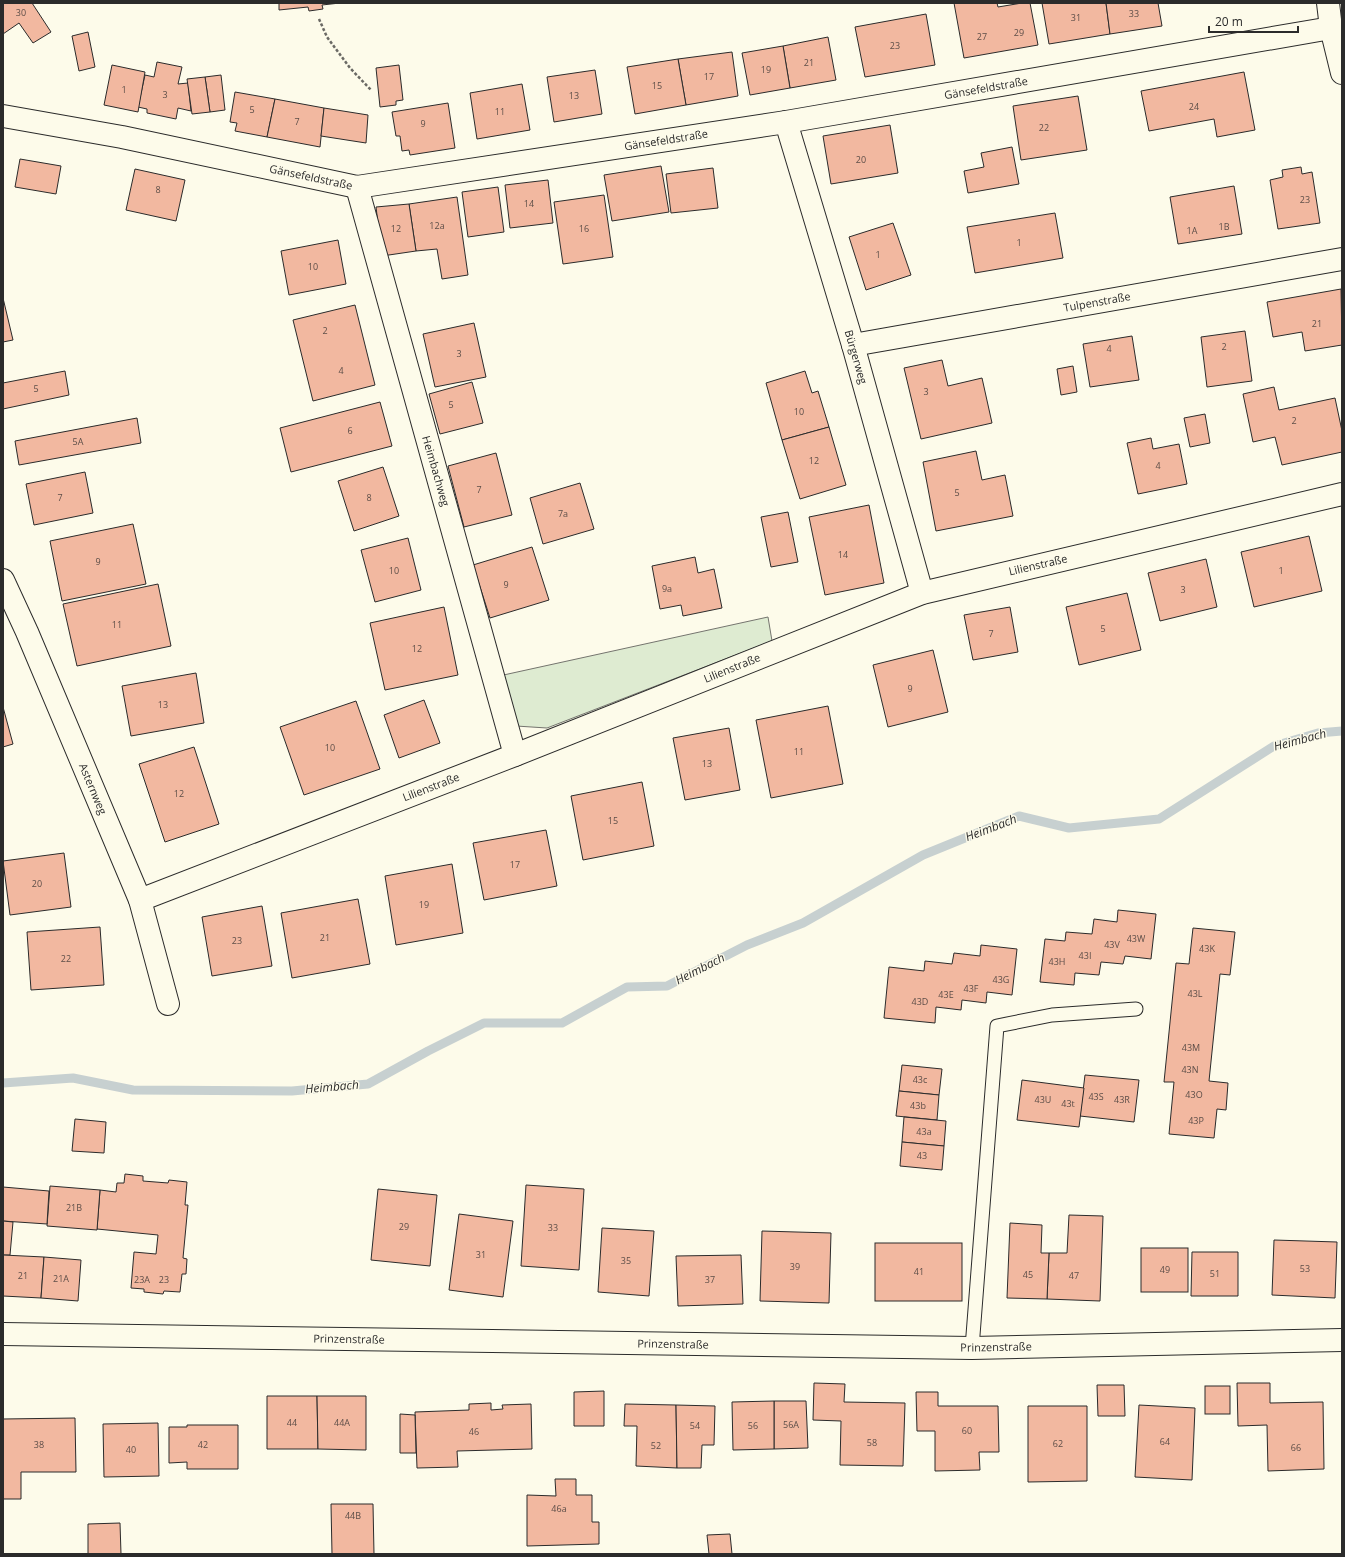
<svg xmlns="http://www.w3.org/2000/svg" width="1345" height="1557" font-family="'Open Sans',sans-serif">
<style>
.green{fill:#deebd1;stroke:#74746e}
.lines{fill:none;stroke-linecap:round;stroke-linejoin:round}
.stream{stroke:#c7d0d0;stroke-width:9}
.building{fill:#f2b8a0;stroke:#2b2b2b}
.service-casing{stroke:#2b2b2b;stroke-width:15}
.minor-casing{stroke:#2b2b2b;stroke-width:24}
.path{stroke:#6a6964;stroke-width:2.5;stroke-dasharray:3 2;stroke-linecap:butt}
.service{stroke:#fdfbea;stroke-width:13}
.minor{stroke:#fdfbea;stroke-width:22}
.labels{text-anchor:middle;stroke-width:3;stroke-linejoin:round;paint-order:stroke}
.number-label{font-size:9px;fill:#5d4e48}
.street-label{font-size:11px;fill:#2b2b2b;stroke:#fdfbea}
.water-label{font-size:12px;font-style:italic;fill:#2b2b2b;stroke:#fdfbea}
</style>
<rect width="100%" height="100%" fill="#fdfbea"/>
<!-- green -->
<path class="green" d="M768,617L772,641L547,728L516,726L499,676Z"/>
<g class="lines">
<!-- stream -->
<path class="stream" d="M3,1083L73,1078L133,1090L292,1091L368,1084L428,1051L484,1023H562L627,987L667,986L747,945L803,923L923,855L1019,816L1069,828L1159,819L1274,746L1318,733L1342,731"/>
</g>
<!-- building -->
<g class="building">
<path d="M3,3H32L51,32L33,43L19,23L3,34Z"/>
<path d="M279,3H340L322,5L323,9L309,11L308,7L279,10Z"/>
<path d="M954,3H997L998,7L1022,3H1030L1038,45L964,58Z"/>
<path d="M1042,3H1106L1110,34L1049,44Z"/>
<path d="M1106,3H1158L1162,26L1110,34Z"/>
<path d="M926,14L935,65L865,77L855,27Z"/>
<path d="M88,32L95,67L79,71L72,36Z"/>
<path d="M828,37L836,80L790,88L783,46Z"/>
<path d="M783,46L790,88L750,95L742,53Z"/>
<path d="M732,52L738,96L686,105L678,59Z"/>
<path d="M678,59L686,105L635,114L627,67Z"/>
<path d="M157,62L182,67L178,84L188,83L191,111L178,108L176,119L147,113V109L138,107L145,75L154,77Z"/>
<path d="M112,65L145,72L138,112L104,105Z"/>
<path d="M399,65L403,100L396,101V105L380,107L376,68Z"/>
<path d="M595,70L602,114L554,122L547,77Z"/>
<path d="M1244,72L1255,130L1217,137L1214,119L1149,131L1141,91Z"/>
<path d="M221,75L225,110L210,112L205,77Z"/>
<path d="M205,77L210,112L192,114L187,79Z"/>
<path d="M522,84L530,130L477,139L470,93Z"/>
<path d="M235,92L275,99L267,137L235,131L237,123L230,122Z"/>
<path d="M1078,96L1087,150L1021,160L1013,106Z"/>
<path d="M275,99L324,108L320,147L267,137Z"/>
<path d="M448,103L455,148L410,155L409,150L402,151L400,136H396L392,112Z"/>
<path d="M324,108L368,115L366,143L321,136Z"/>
<path d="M890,125L898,173L831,184L823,136Z"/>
<path d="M1012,147L1019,184L968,193L964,171L984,167L981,153Z"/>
<path d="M20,159L61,166L56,194L15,187Z"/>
<path d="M661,166L669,212L612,221L604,175Z"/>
<path d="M1301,167L1302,174L1312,172L1320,223L1278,229L1270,180L1283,177L1282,170Z"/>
<path d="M713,168L718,208L671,213L666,174Z"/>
<path d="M135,169L185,180L176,221L126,210Z"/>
<path d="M548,180L553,223L510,228L505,185Z"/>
<path d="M1234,186L1242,234L1178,244L1170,197Z"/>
<path d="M498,187L504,232L468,237L462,192Z"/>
<path d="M604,195L613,257L563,264L554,202Z"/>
<path d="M457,197L468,275L442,279L437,249L416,251L409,204Z"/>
<path d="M409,204L416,251L382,256L376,207Z"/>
<path d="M1055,213L1063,258L975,273L967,227Z"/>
<path d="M893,223L911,275L866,290L849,237Z"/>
<path d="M338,240L346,284L289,295L281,251Z"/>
<path d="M1341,289L1342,345L1305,351L1302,332L1273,337L1267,302Z"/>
<path d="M3,298L13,340L3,342Z"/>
<path d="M355,305L375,385L313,401L293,320Z"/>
<path d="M474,323L486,377L435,387L423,334Z"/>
<path d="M1245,331L1252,381L1207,387L1201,337Z"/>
<path d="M1132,336L1139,380L1090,387L1083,344Z"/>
<path d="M942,360L948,386L982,378L992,423L921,439L904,368Z"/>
<path d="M1073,366L1077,392L1061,395L1057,369Z"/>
<path d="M65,371L69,395L3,409V383Z"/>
<path d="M805,371L812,393L818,391L829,427L782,440L766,383Z"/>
<path d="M472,382L483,423L440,434L429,394Z"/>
<path d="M1274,387L1279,410L1335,398L1342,431V452L1282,465L1275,437L1253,442L1243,394Z"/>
<path d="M380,402L392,446L291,472L280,428Z"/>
<path d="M1205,414L1210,443L1190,447L1184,418Z"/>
<path d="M137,418L141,443L19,465L15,441Z"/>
<path d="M829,427L846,485L800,499L782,440Z"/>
<path d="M1151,438L1153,449L1179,444L1187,484L1138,494L1127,443Z"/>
<path d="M976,451L982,480L1005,475L1013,516L936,531L923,462Z"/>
<path d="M496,453L512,515L464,527L448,466Z"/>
<path d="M383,467L399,516L354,531L338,481Z"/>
<path d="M85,472L93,513L34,525L26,484Z"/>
<path d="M580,483L594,529L543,544L530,498Z"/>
<path d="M869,505L884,583L825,595L809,517Z"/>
<path d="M788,512L798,562L771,567L761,517Z"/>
<path d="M133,524L146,584L62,601L50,541Z"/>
<path d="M1309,536L1322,591L1254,607L1241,552Z"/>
<path d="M408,538L421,590L375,602L361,550Z"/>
<path d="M532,547L549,600L490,618L473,565Z"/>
<path d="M695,557L698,573L714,569L722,608L683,616L681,605L660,609L652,566Z"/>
<path d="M1206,559L1217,607L1160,621L1148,573Z"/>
<path d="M158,584L171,646L77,666L63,604Z"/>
<path d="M1127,593L1141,650L1079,665L1066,607Z"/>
<path d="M444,607L458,675L385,690L370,623Z"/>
<path d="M1010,607L1018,652L973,660L964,615Z"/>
<path d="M933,650L948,712L888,727L873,665Z"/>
<path d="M196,673L204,723L131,736L122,686Z"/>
<path d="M424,700L440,743L399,758L384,715Z"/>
<path d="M356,701L380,769L304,795L280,727Z"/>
<path d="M828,706L843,784L771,798L756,720Z"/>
<path d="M3,707L13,744L3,747Z"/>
<path d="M729,728L740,790L685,800L673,738Z"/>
<path d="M194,747L219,824L165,842L139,764Z"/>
<path d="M642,782L654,846L583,860L571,796Z"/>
<path d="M546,830L557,886L484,900L473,843Z"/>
<path d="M64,853L71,907L10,915L3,861Z"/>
<path d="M452,864L463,933L396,945L385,876Z"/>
<path d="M358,899L370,964L292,978L281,913Z"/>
<path d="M262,906L272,966L212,976L202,917Z"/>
<path d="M1118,910L1156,914L1151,959L1125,956L1123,964L1101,962L1099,975L1075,973L1074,985L1040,982L1045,939L1065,941L1066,932L1092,934L1094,919L1117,922Z"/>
<path d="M100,927L104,985L31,990L27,932Z"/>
<path d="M1193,928L1235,932L1230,975L1220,974L1209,1081L1228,1083L1226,1110L1217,1109L1214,1138L1169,1134L1174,1082H1164L1176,963L1189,964Z"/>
<path d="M981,945L1017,949L1012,995L987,992L986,1003L962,1000L961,1010L936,1007L935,1023L884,1018L889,967L924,971L925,961L952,964L954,953L980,956Z"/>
<path d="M902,1065L942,1069L939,1095L899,1091Z"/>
<path d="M1085,1075L1139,1080L1134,1122L1080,1116Z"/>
<path d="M1022,1080L1084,1088L1079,1127L1017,1120Z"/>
<path d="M899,1091L939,1095L937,1120L896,1116Z"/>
<path d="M904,1117L946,1121L944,1146L902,1142Z"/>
<path d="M75,1119L106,1122L104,1153L72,1151Z"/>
<path d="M902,1142L944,1146L942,1170L900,1166Z"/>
<path d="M125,1174L143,1176V1181L168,1183L169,1180L187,1182L185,1205H188L183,1258L187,1259L186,1274H182L180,1292L164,1291L163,1294L144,1292V1289L131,1288L134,1252L156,1254L158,1235L97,1229L100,1190L116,1192L117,1183H124Z"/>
<path d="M526,1185L584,1189L579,1270L521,1266Z"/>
<path d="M50,1186L100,1190L97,1230L47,1226Z"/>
<path d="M3,1187L49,1191L47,1224L3,1221Z"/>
<path d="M378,1189L437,1195L430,1266L371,1260Z"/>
<path d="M459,1214L513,1221L503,1297L449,1290Z"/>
<path d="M1069,1215L1103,1216L1100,1301L1047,1299L1049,1253H1067Z"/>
<path d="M3,1221L13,1222L10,1255H3Z"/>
<path d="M1010,1223L1042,1225L1041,1253H1049L1047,1299L1007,1298Z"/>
<path d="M602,1228L654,1231L649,1296L598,1292Z"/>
<path d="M762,1231L831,1233L829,1303L760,1301Z"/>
<path d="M1274,1240L1337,1242L1335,1298L1272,1295Z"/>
<rect x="875" y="1243" width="87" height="58"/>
<rect x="1141" y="1248" width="47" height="44"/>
<path d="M1192,1252H1238V1296H1191Z"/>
<path d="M3,1255L44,1257L41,1298L3,1296Z"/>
<path d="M741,1255L743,1304L678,1306L676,1256Z"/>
<path d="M44,1257L81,1260L78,1301L41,1298Z"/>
<path d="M814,1383L845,1384L844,1402L905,1403L903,1466L840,1465L841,1421L813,1420Z"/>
<path d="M1237,1383H1270V1403L1323,1402L1324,1469L1268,1471L1267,1425L1238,1426Z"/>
<path d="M1097,1385H1124L1125,1416H1098Z"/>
<rect x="1205" y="1386" width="25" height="28"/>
<path d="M604,1391V1426H574V1392Z"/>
<path d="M916,1392H938V1406H998L999,1452H979L980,1470L935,1471V1431H917Z"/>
<path d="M267,1396H317L318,1449H267Z"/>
<path d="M317,1396H366V1450L318,1449Z"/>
<path d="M774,1401H806L808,1448L774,1449Z"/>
<path d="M774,1401V1449L733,1450L732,1402Z"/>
<path d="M491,1403V1410L503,1409L502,1405L531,1404L532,1449L457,1451L458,1467L417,1468L415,1412L469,1410V1404Z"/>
<path d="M625,1404L676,1405L677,1468L636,1466L637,1426H624Z"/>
<path d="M676,1405L715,1406L714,1445H702L701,1468H677Z"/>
<path d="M1139,1405L1195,1408L1192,1480L1135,1477Z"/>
<path d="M1028,1406H1087V1481L1028,1482Z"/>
<path d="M400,1414L415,1415L416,1453H400Z"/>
<path d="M75,1418L76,1472H21V1499H3V1419Z"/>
<path d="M158,1423L159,1476L104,1477L103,1424Z"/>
<path d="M187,1425H238V1469H187V1462L169,1463V1427H187Z"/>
<path d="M555,1479H576V1495H592V1522H599V1544L527,1546V1495L556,1496Z"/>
<path d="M331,1504H373L374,1554H332Z"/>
<path d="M120,1523L121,1554H88V1524Z"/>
<path d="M730,1534L732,1554H709L707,1535Z"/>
</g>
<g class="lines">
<defs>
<path id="service" d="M972,1348L997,1026L1052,1015L1136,1009"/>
<g id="minor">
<path d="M1328,3L1331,28L1342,73"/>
<path d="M3,116L122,137L357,187L786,122L1331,28"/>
<path d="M786,122L853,345L922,593"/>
<path d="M357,187L515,755"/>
<path d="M853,345L1342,259"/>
<path d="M3,580L27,632L140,900L168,1004"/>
<path d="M140,900L515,755L922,593L1342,494"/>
<path d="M3,1334L972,1348L1342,1340"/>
</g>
</defs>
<!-- service casing -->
<use href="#service" class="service-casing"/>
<!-- minor casing -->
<use href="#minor" class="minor-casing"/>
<!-- path -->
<path class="path" d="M319,19L327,37L350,68L371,90"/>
<!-- service -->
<use href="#service" class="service"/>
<!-- minor -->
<use href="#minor" class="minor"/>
</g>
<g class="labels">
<!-- number labels -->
<g class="number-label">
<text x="21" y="16">30</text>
<text x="1134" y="17">33</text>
<text x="1076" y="21">31</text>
<text x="1019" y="36">29</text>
<text x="982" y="40">27</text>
<text x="895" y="49">23</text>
<text x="809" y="66">21</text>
<text x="766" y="73">19</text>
<text x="709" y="80">17</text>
<text x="657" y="89">15</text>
<text x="124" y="93">1</text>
<text x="165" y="98">3</text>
<text x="574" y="99">13</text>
<text x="1194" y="110">24</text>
<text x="252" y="113">5</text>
<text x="500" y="115">11</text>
<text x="297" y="125">7</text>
<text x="423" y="127">9</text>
<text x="1044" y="131">22</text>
<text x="861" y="163">20</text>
<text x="158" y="193">8</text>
<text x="1305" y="203">23</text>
<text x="529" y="207">14</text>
<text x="437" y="229">12a</text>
<text x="1224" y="230">1B</text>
<text x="396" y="232">12</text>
<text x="584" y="232">16</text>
<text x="1192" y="234">1A</text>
<text x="1019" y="246">1</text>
<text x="878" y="258">1</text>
<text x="313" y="270">10</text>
<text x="1317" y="327">21</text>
<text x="325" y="334">2</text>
<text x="1224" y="350">2</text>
<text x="1109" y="352">4</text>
<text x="459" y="357">3</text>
<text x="341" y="374">4</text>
<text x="36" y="392">5</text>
<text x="926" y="395">3</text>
<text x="451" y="408">5</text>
<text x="799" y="415">10</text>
<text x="1294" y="424">2</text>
<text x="350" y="434">6</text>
<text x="78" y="445">5A</text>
<text x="814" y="464">12</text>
<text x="1158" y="469">4</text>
<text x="479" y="493">7</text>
<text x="957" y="496">5</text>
<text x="60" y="501">7</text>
<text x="369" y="501">8</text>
<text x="563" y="517">7a</text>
<text x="843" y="558">14</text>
<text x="98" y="565">9</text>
<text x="394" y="574">10</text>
<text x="1281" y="574">1</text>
<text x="506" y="588">9</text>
<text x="667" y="592">9a</text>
<text x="1183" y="593">3</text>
<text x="117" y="628">11</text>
<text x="1103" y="632">5</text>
<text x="991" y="637">7</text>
<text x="417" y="652">12</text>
<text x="910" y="692">9</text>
<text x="163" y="708">13</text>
<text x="330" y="751">10</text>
<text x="799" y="755">11</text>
<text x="707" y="767">13</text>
<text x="179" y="797">12</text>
<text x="613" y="824">15</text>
<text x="515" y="868">17</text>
<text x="37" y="887">20</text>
<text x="424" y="908">19</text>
<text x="325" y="941">21</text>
<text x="1136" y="942">43W</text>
<text x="237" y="944">23</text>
<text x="1112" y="948">43V</text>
<text x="1207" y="952">43K</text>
<text x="1085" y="959">43I</text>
<text x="66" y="962">22</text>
<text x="1057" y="965">43H</text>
<text x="1001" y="983">43G</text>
<text x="971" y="992">43F</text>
<text x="1195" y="997">43L</text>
<text x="946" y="998">43E</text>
<text x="920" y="1005">43D</text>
<text x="1191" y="1051">43M</text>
<text x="1190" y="1073">43N</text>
<text x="920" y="1083">43c</text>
<text x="1194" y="1098">43O</text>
<text x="1096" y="1100">43S</text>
<text x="1043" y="1103">43U</text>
<text x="1122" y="1103">43R</text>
<text x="1068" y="1107">43t</text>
<text x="918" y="1109">43b</text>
<text x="1196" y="1124">43P</text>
<text x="924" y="1135">43a</text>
<text x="922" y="1159">43</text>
<text x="74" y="1211">21B</text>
<text x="404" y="1230">29</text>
<text x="553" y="1231">33</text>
<text x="481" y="1258">31</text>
<text x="626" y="1264">35</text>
<text x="795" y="1270">39</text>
<text x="1305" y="1272">53</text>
<text x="1165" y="1273">49</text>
<text x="919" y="1275">41</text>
<text x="1215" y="1277">51</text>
<text x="1028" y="1278">45</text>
<text x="23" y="1279">21</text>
<text x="1074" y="1279">47</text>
<text x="61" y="1282">21A</text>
<text x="142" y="1283">23A</text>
<text x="164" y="1283">23</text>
<text x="710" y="1283">37</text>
<text x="292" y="1426">44</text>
<text x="342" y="1426">44A</text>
<text x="791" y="1428">56A</text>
<text x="695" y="1429">54</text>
<text x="753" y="1429">56</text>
<text x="967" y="1434">60</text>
<text x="474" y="1435">46</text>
<text x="1165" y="1445">64</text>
<text x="872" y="1446">58</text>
<text x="1058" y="1447">62</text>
<text x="39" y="1448">38</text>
<text x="203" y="1448">42</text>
<text x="656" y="1449">52</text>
<text x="1296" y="1451">66</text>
<text x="131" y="1453">40</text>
<text x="559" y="1512">46a</text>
<text x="353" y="1519">44B</text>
</g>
<!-- street labels -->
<g class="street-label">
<text transform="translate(986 88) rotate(-10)" y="4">Gänsefeldstraße</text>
<text transform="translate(666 140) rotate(-9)" y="4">Gänsefeldstraße</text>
<text transform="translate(311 177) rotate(12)" y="4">Gänsefeldstraße</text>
<text transform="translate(1097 302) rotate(-10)" y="4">Tulpenstraße</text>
<text transform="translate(856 357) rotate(74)" y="4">Bürgerweg</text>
<text transform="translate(436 471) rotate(74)" y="4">Heimbachweg</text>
<text transform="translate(1038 565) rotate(-13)" y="4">Lilienstraße</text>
<text transform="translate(732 668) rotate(-22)" y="4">Lilienstraße</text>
<text transform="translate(431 787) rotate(-21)" y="4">Lilienstraße</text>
<text transform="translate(93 789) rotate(67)" y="4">Asternweg</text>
<text transform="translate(349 1339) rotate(1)" y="4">Prinzenstraße</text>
<text transform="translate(673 1344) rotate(1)" y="4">Prinzenstraße</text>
<text transform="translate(996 1347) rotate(-1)" y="4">Prinzenstraße</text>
</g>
<!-- water labels -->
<g class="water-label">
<text transform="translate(1300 740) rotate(-15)" y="4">Heimbach</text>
<text transform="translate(991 828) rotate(-21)" y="4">Heimbach</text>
<text transform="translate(700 969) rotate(-27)" y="4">Heimbach</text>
<text transform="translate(332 1087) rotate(-5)" y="4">Heimbach</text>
</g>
</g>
<!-- border -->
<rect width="1345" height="1557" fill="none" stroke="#2b2b2b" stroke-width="8"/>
<!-- scale -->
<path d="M1209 26v6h89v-6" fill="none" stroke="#2b2b2b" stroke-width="2"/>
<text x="1215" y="26" font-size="12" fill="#2b2b2b" stroke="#fdfbea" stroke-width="3" paint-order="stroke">20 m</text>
</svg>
